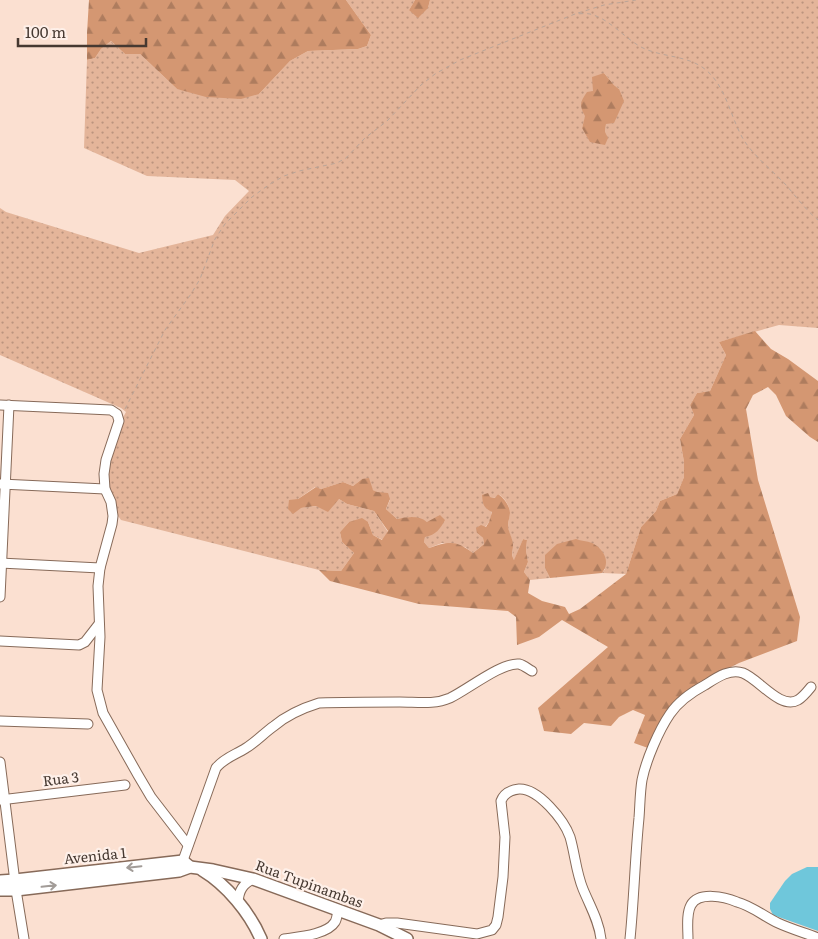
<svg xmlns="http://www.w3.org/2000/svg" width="818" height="939" font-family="Literata,serif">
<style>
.grass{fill:url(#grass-dots);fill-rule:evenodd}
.forest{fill:url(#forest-firs)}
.water{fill:#6fc7db}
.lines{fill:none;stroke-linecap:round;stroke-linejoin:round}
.minor-casing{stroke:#876a59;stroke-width:11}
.tertiary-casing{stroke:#876a59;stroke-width:14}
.path{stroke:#bba598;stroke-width:1;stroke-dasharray:4 4;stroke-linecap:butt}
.minor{stroke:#fff;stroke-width:9}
.tertiary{stroke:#fff;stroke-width:11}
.oneway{stroke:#a29c98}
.labels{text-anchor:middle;stroke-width:4.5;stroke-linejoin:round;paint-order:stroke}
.street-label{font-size:14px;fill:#463931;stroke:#fef0e9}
</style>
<defs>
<pattern id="grass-dots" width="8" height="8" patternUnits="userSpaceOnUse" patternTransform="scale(1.25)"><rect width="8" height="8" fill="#e4b59a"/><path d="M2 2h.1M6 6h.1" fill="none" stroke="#bb947e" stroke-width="1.8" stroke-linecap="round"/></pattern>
<pattern id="forest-firs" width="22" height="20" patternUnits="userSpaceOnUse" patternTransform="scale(1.25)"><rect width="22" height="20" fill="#d49772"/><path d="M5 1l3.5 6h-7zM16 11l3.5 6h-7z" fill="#ae7c5e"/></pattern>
</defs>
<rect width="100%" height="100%" fill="#fbe0d1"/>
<!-- grass -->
<path class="grass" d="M346,0H415L409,10L428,8L430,0H818V328L779,325L719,342L726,355L710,391L697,393L690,405L694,415L680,439L684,462V477L677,494L660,501L656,511L641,527L626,574L602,573L605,569L545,568L550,578L530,580L524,572L528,562L526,550L527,540L523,539L514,561C511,554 514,549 512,541C511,536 508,532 508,526C508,522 509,518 510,514C510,506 505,498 498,494L496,498L490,497C493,515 493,523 477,533L483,538L484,544L473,553L465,547L442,543L429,548L424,542L427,522L412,517L397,519L386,509L390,500L373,490L362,479L353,486L343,482L321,489L315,487L298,499L301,508L317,506L339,499L347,504L374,511L388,532L383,540L373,535L368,522H349L340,532L342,542L354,553L341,571L319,570L121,520L116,513L107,484V473L120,423L126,412L121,408L0,355V208L6,212L139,253L213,235L225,216L249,191L235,180L147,176L84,148L87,60L95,58L101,49L111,41L125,54H140L177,89L259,94L290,61L308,51L358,49L367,46L371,35ZM604,73L614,85L619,89L606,124L605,132L582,128L593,91Z"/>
<!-- forest -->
<g class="forest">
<path d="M89,0H346L371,35L367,46L358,49L308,51L290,61L259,94L241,99L206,97L177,89L140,54H125L111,41L101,49L95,58L87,60V33Z"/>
<path d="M415,0H430L428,8L418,18L409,10Z"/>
<path d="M604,73L614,85L619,89L624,101L614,123L606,124L605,132L608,138L605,145L590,142L582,128L585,116C579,105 580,102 587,92L593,91L592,77Z"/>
<path d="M755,331L771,349L788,359L818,381V442L810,437L786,416L776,395L768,387L753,395L746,409L758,480L800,617L797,641L739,663L705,680L675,700L663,718L648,748L634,743L645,715L633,710L619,717L611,726L584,723L571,734L544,731L538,708L608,647L562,620L539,637L517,645L516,617L508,611L419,604L330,581L319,570L341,571L354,553L342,542L340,532L349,522L362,518L368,522L373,535L382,540L388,531L374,511L347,504L339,499L328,512L316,506L301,508L293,514L288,509L289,500L298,499L316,487L321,489L343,482L353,486L362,479L369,478L373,490L377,492L388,493L390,499L386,509L397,519C408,517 418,515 427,522L440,515L445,520C440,529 436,535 425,537L424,542L429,548C449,541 456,540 473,553L484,544L483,538L477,533L476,528L481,525L486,527L489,522L492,512C483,507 483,505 482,495L488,493L490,497L495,498L498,494C504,498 510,506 510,513C510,517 508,521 508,525C508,532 513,538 513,545C513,551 511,555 514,560L523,539L527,540L526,550L528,562L524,572L530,580L528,593L542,601L565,607L569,614L580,609L626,574L641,527L656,511L660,501L677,494L684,477V462L680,439L694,415L690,405L697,393L710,391L726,355L719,342Z"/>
<path d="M576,539C581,541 587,541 592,543C604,549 611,562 602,573L550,578L545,568V555L557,544Z"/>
</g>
<!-- water -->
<path class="water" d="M807,867H818V931L773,915L770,909V903L785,881L792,874Z"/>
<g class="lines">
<defs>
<g id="minor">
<path d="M0,405L111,410L117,414L119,421L106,460L104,474L105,489L111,502L113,516L112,524L100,568L98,586L100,637L97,690L103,713L138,775L151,797L188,845"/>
<path d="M1,484L105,489"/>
<path d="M0,563L100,568"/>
<path d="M0,597L9,405"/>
<path d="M0,641L79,645L85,642L99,624"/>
<path d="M0,721L88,724"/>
<path d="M0,762L16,890L24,939"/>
<path d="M0,800L125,785"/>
<path d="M181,866L216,768C224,758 235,755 246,748C256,742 264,733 274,726C287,715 303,708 319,703C346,702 373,702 400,702C417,702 434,705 450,698C467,690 502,662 519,664C524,665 528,669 532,671"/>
<path d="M238,902C239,890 243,884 253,879"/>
<path d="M379,925L386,923H397L477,934L492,930L496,925L498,917L503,877L505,837L501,801C504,793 510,790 519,789C538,788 564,820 570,837C575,854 576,872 583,889C590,906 599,921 601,939"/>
<path d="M284,939C297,937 327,935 335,922C337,919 337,914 338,911"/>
<path d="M630,939C634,899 635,858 639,818C640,805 640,792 642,780C646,760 659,730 670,714C678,702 692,692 705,685C716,678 730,668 743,673C759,679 780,710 798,700C803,697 807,692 811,687"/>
<path d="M688,939C688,929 686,914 691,905C699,891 725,897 737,902C752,906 765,917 778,923C791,929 805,933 818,938"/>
</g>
<g id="tertiary">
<path d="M202,870C227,885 250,913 261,939"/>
<path d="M0,881L15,880L183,861L190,867"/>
<path d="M0,890H16L179,871L190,867L213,870L253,879L379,925L407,939"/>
</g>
</defs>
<!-- minor casing -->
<use href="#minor" class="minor-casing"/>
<!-- tertiary casing -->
<use href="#tertiary" class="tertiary-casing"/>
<!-- path -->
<g class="path">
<path d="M578,13L604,5L636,0"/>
<path d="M125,409L165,330L191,294L200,279L215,239L225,224L252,197L270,184L284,176L299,171L337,163L346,158L365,138L387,121L421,85L435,74L460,60L575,14C579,14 585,13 590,14C610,19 623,37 641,47C660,57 684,55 702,67C727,84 730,119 745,142C757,159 773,171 787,186C797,198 806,210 818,220"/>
</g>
<!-- minor -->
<use href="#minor" class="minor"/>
<!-- tertiary -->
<use href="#tertiary" class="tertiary"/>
</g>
<!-- one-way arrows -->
<defs><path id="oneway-shaft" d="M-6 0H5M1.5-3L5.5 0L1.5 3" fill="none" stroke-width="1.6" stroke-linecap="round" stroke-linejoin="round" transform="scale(1.25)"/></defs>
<g class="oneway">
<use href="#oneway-shaft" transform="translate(134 867) rotate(174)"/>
<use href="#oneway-shaft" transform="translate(49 886) rotate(-6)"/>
</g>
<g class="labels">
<!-- street labels -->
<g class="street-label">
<text transform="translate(61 779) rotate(-7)" y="5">Rua 3</text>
<text transform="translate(95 856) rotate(-6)" y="5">Avenida 1</text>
<text transform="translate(309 884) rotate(20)" y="5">Rua Tupinambas</text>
</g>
</g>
<!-- scale -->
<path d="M18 38v8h128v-8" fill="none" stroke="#463931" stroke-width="2.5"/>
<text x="25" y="38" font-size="15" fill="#463931" stroke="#fef0e9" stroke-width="4" paint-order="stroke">100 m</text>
</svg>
